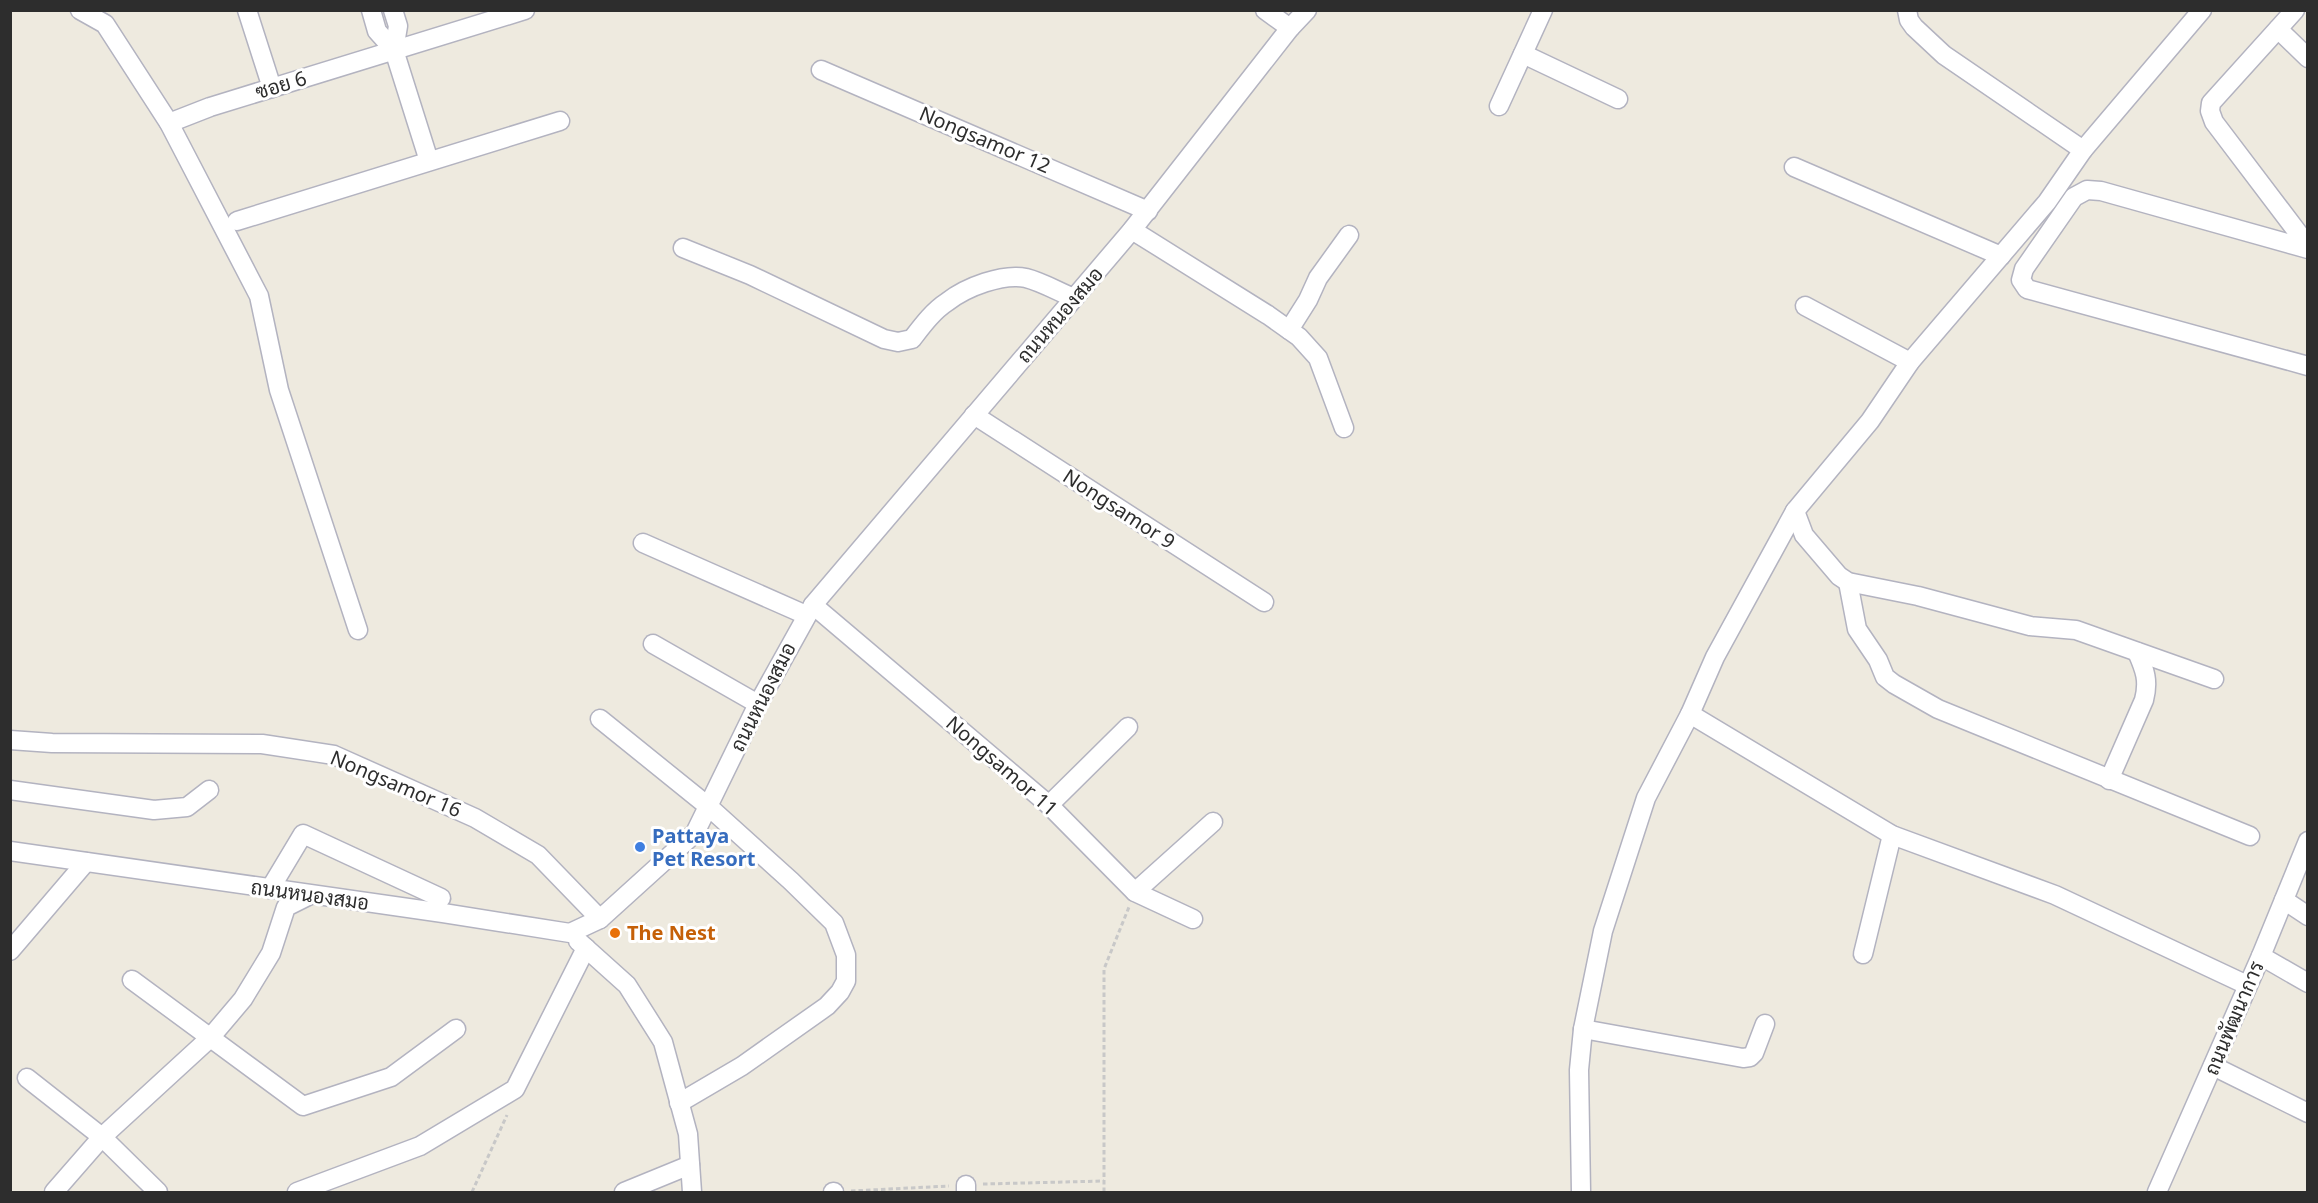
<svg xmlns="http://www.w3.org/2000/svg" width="2318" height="1203" font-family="'Noto Sans',Sarabun,sans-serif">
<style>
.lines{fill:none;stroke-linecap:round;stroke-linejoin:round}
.minor-casing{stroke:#b3b3c0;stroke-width:21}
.path{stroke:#c8c8c8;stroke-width:3;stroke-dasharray:4.5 3;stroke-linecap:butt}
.minor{stroke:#fff;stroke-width:18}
.shop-dot{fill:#3f7fe0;stroke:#fff;stroke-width:2}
.food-dot{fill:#e8710a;stroke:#fff;stroke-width:2}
.labels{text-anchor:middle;stroke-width:6;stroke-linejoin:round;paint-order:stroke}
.street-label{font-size:20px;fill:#2d2d2d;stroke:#fff}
.shop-label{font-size:20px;font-weight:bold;fill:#366cbe;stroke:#fff;text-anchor:start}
.food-label{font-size:20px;font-weight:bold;fill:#c56008;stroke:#fff;text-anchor:start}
</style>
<rect width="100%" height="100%" fill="#eeeadf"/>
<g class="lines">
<defs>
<g id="minor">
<path d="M80,10L105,24L169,123L259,296L279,390L358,630"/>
<path d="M247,10L272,88"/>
<path d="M371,10L377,31L394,50L429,161"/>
<path d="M393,10L398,26L394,50"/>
<path d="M1265,10L1290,28"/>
<path d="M1907,10L1909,20L1914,27L1944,55L2083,150"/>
<path d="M2295,10L2211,103L2210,111L2214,122L2308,246"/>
<path d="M2278,29L2308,58"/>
<path d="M1523,54L1618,99"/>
<path d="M821,70L1148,211"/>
<path d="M1499,106L1543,10"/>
<path d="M169,123L210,107L525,10"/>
<path d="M1794,167L2001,256"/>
<path d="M237,221L560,121"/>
<path d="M1132,230L1268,315L1299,337L1318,358L1344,428"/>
<path d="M683,248L750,275L884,339L898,342L912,339C922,326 933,311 947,302C966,287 1003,273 1026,278C1042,282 1059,292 1074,298"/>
<path d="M2308,249L2101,191L2087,190L2074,197L2024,269L2021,280L2027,289L2308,366"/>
<path d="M1805,306L1910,362"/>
<path d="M1289,330L1308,300L1318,278L1349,235"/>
<path d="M974,415L1264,602"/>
<path d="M1795,511L1804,535L1839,576L1848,582L1918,596L2030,626L2076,630L2214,679"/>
<path d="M643,543L806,615"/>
<path d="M1848,582L1857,629L1878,660L1885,677L1894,684L1938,709L2250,836"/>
<path d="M813,605L1049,805L1135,892L1193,919"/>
<path d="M653,644L758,704"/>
<path d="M1690,714L1892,835L2055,895L2247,985"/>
<path d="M600,719L709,807L791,881L834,923L846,955V981L840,992L827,1006L742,1066L679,1103"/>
<path d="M10,740L52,743L262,744L334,755L475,818L538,855L600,919"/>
<path d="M2109,780L2144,700C2149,681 2145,670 2137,652"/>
<path d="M10,790L154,810L187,807L209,790"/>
<path d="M1049,805L1128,727"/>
<path d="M10,851L443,913L570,933L600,919L695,833L758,704L813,605L1132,230L1290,28L1307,10"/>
<path d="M270,889L303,834L441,898"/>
<path d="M1135,892L1213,822"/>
<path d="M2284,900L2308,916"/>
<path d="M578,941L627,985L663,1042L688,1134L692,1192"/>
<path d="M10,951L86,862"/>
<path d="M1863,954L1892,835"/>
<path d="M2261,956L2308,983"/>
<path d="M132,980L303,1106L391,1077L456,1029"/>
<path d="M1583,1029L1743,1058L1750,1057L1754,1053L1765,1024"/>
<path d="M2213,1066L2308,1113"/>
<path d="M27,1078L102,1137L158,1192"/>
<path d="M966,1185V1192"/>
<path d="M54,1192L102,1137L210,1038L243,999L271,953L286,907L310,895"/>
<path d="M297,1192L420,1146L515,1089L586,948"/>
<path d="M624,1192L690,1165"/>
<path d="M833,1192H834"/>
<path d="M1581,1192L1579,1070L1583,1029L1603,931L1646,798L1690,714L1715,657L1795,511L1870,421L1910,362L2047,202L2083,150L2202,10"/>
<path d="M2157,1192L2261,956L2308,841"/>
</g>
</defs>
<!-- minor casing -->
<use href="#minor" class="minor-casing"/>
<!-- path -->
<g class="path">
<path d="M983,1184L1104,1181"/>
<path d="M851,1191L949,1186"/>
<path d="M472,1192L507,1115"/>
<path d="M1104,1192V969L1129,907"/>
</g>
<!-- minor -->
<use href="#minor" class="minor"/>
</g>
<!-- markers -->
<circle class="shop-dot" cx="640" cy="847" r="6"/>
<circle class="food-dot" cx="615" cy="933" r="6"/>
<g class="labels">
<!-- street labels -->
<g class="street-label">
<text transform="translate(281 85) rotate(-17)" y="7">ซอย 6</text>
<text transform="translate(985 140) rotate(23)" y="7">Nongsamor 12</text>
<text transform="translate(1060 315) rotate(-49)" y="7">ถนนหนองสมอ</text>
<text transform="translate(1119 509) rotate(33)" y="7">Nongsamor 9</text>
<text transform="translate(763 697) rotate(-63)" y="7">ถนนหนองสมอ</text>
<text transform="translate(1002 766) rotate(41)" y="7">Nongsamor 11</text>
<text transform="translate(396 784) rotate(23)" y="7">Nongsamor 16</text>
<text transform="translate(310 895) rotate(8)" y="7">ถนนหนองสมอ</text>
<text transform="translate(2234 1018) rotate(-67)" y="7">ถนนพัฒนาการ</text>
</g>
<!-- shop labels -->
<g class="shop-label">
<text x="652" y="843">Pattaya<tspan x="652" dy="23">Pet Resort</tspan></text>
</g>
<!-- food labels -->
<g class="food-label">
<text x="627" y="940">The Nest</text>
</g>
</g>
<!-- border -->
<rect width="2318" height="1203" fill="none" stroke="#2d2d2d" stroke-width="24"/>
</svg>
